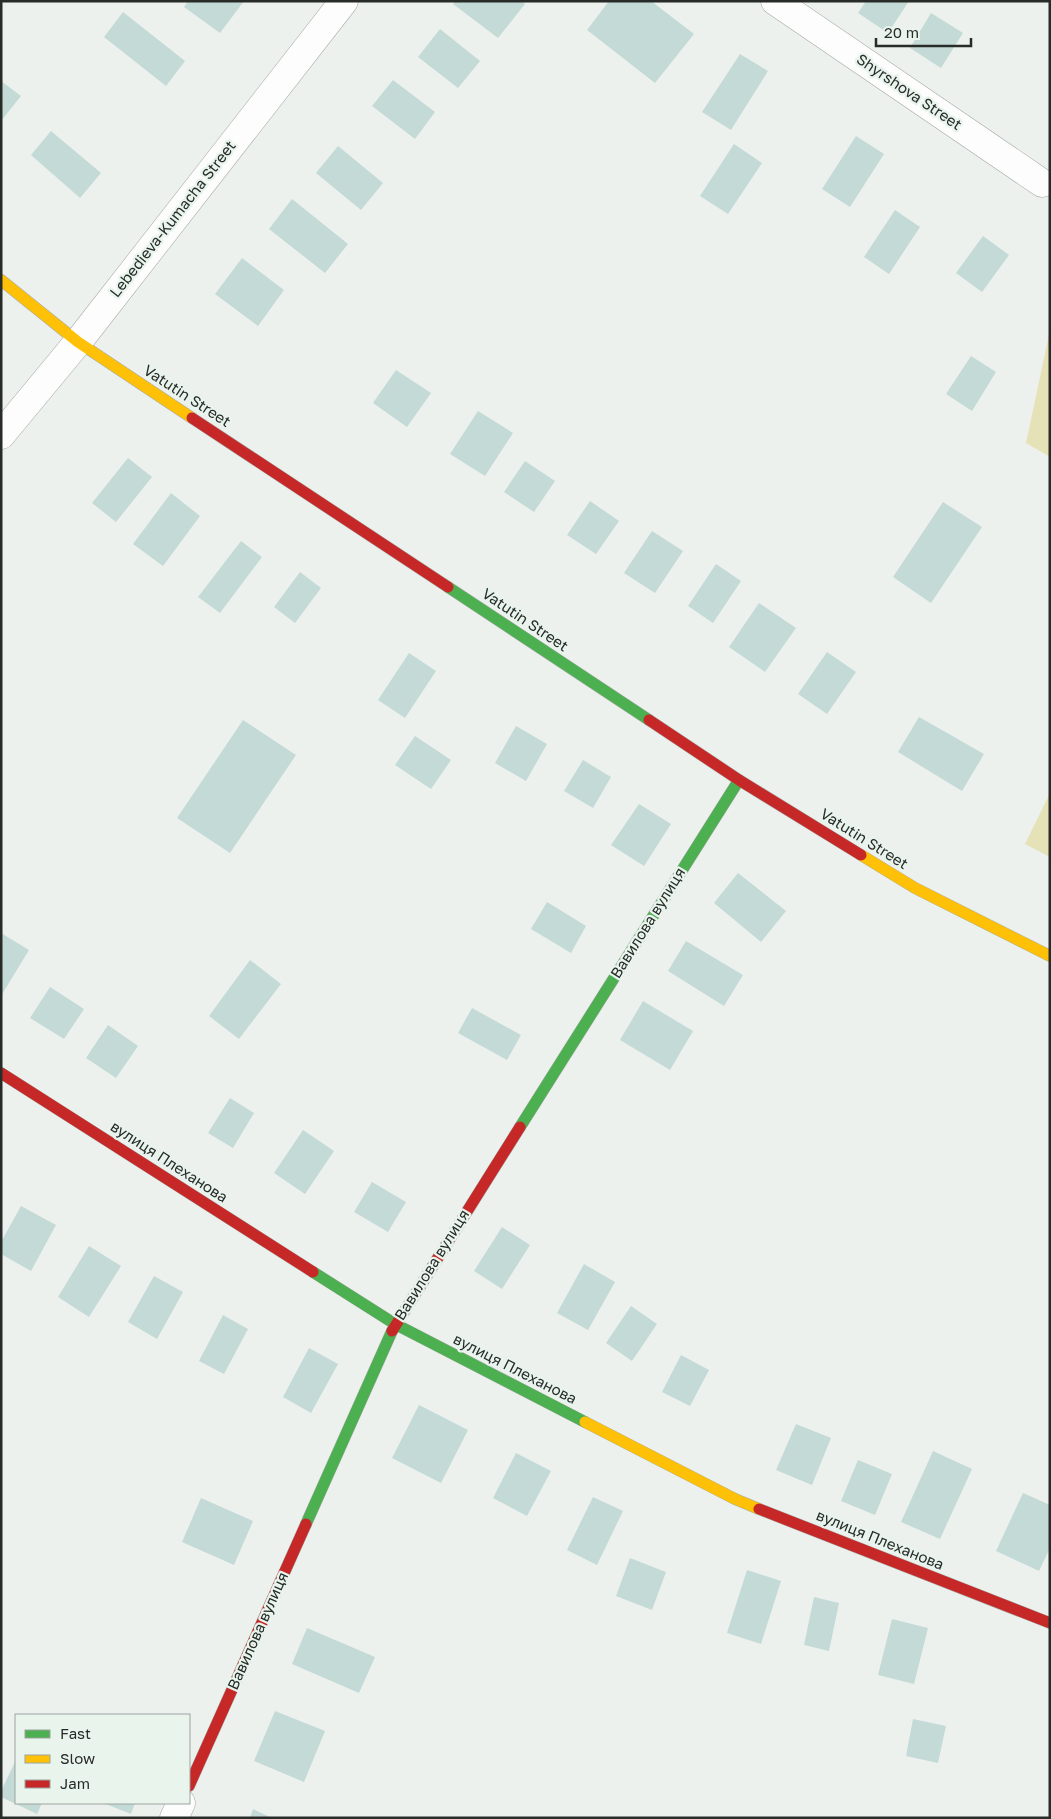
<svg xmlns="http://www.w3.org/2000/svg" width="1051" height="1819" font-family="'Golos Text',sans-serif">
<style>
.green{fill:#e6e2b8}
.building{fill:#c4dad7}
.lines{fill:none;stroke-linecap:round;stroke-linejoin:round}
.street-casing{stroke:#a5aaa6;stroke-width:29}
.fast-casing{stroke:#a5aaa6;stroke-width:12}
.slow-casing{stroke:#a5aaa6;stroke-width:12}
.jam-casing{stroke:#a5aaa6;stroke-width:12}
.street{stroke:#fcfdfc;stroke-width:28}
.fast{stroke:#4caf50;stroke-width:11}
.slow{stroke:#ffc107;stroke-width:11}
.jam{stroke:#c62828;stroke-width:11}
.labels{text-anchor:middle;stroke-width:4.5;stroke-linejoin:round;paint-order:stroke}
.street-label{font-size:15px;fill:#282c29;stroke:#e9f4ed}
</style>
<rect width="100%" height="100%" fill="#ecf1ee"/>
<!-- green -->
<g class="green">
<path d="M1050,330V457L1026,443Z"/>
<path d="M1050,793V857L1025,844Z"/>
</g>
<!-- building -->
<g class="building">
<path d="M188,1H244L220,33L184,7Z"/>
<path d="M455,1H522L525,4L498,38L453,4Z"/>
<path d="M609,1H651L694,34L655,83L587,30Z"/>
<path d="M866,1H909L888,33L858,13Z"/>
<path d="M123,12L185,61L166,86L104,37Z"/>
<path d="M931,13L963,33L941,68L910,48Z"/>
<path d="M440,29L480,61L458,88L418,57Z"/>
<path d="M740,54L768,71L731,130L702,112Z"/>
<path d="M393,80L435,112L415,139L372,106Z"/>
<path d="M1,81L21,96L1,121Z"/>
<path d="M51,131L101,173L80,198L31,155Z"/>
<path d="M856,136L884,154L850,207L822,189Z"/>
<path d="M734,144L762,163L728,214L700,196Z"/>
<path d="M338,146L383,183L361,210L316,173Z"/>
<path d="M292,199L348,244L325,273L269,229Z"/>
<path d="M895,210L920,227L889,274L864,257Z"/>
<path d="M983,236L1009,255L982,292L956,273Z"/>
<path d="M242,258L284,290L258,326L215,294Z"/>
<path d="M971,356L996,372L972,411L946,394Z"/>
<path d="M396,370L431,393L407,427L373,403Z"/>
<path d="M478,411L513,433L485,476L450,454Z"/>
<path d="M128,458L152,477L116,522L92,503Z"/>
<path d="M525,461L555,481L534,512L504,492Z"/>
<path d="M171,493L200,516L163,566L133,544Z"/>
<path d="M590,501L619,521L596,554L567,535Z"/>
<path d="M943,502L982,527L931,603L893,577Z"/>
<path d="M652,531L683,551L655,593L624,573Z"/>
<path d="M241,541L262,557L220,613L198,597Z"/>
<path d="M716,564L741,581L713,623L688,606Z"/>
<path d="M300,572L321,588L295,623L274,607Z"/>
<path d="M759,603L796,628L765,672L729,647Z"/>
<path d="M827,652L856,672L827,714L798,694Z"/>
<path d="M409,653L436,671L405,718L378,700Z"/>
<path d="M919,717L984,754L962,791L898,752Z"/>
<path d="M243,720L296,755L230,853L177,818Z"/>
<path d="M516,726L547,744L526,781L495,763Z"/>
<path d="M415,736L451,760L431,789L395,765Z"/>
<path d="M583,760L611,777L593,808L564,791Z"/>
<path d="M639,804L671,824L644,866L611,845Z"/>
<path d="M738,873L786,911L761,942L714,903Z"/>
<path d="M547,902L586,926L571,953L531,929Z"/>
<path d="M1,933L29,950L1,996Z"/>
<path d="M686,941L743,975L724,1006L668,971Z"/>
<path d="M250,960L281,984L239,1039L209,1016Z"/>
<path d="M50,987L84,1009L64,1039L30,1018Z"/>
<path d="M643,1001L693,1031L670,1070L620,1040Z"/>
<path d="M472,1008L521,1035L507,1060L458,1033Z"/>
<path d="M108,1025L138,1046L116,1078L86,1058Z"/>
<path d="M230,1098L254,1113L233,1148L208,1133Z"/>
<path d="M303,1130L334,1151L305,1194L274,1173Z"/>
<path d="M372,1182L406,1202L388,1232L354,1212Z"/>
<path d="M21,1206L56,1225L31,1271L1,1254V1242Z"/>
<path d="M502,1227L530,1245L502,1289L474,1271Z"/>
<path d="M89,1246L121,1266L89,1317L58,1297Z"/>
<path d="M584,1264L615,1282L588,1330L557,1313Z"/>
<path d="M154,1276L183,1292L157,1339L128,1322Z"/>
<path d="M631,1306L657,1324L632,1361L606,1343Z"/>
<path d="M223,1315L248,1329L224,1374L199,1361Z"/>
<path d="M309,1348L338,1364L311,1413L283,1397Z"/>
<path d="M681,1355L709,1370L690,1406L662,1392Z"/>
<path d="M419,1405L468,1430L441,1483L392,1458Z"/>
<path d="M796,1424L831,1438L812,1485L776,1470Z"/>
<path d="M933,1451L972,1469L940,1539L901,1522Z"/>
<path d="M516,1453L551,1471L527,1516L493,1498Z"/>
<path d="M858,1460L892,1474L875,1515L841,1501Z"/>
<path d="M1023,1493L1050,1505V1548L1039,1571L996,1551Z"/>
<path d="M593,1497L623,1511L597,1565L567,1550Z"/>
<path d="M201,1498L253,1521L234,1565L182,1542Z"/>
<path d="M630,1558L666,1572L652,1610L616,1596Z"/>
<path d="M747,1570L781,1581L761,1644L727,1633Z"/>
<path d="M814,1597L839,1603L829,1651L804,1645Z"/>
<path d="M892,1619L928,1628L914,1684L878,1675Z"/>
<path d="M307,1628L375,1657L359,1693L292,1664Z"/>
<path d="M275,1711L325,1731L304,1782L254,1761Z"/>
<path d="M913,1719L946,1726L938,1763L906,1756Z"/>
<path d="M16,1760V1803H42L37,1814L1,1797V1791Z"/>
<path d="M103,1803H135L131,1814Z"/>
<path d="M253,1809L272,1818H250Z"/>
</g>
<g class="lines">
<defs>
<g id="street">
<path d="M775,1L1042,183"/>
<path d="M1,435L78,342L344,1"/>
<path d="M174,1818L181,1803"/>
</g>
<g id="fast">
<path d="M448,587L649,720"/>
<path d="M520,1127L739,780"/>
<path d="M313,1272L395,1324L585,1422"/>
<path d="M306,1524L392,1331"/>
</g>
<g id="slow">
<path d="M1,280L78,342L192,418"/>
<path d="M861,855L915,888L1050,956"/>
<path d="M585,1422L735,1499L759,1509"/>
</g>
<g id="jam">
<path d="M192,418L448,587"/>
<path d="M649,720L739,780L861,855"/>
<path d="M1,1073L313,1272"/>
<path d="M392,1331L520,1127"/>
<path d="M759,1509L1050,1623"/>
<path d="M189,1786L306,1524"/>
</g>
</defs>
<!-- street casing -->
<use href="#street" class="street-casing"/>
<!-- fast casing -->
<use href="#fast" class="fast-casing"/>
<!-- slow casing -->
<use href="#slow" class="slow-casing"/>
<!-- jam casing -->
<use href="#jam" class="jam-casing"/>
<!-- street -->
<use href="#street" class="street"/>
<!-- fast -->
<use href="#fast" class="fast"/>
<!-- slow -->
<use href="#slow" class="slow"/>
<!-- jam -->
<use href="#jam" class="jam"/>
</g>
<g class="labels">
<!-- street labels -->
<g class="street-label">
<text transform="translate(909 92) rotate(34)" y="5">Shyrshova Street</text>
<text transform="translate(173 219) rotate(-52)" y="5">Lebedieva-Kumacha Street</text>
<text transform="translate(187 396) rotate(33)" y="5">Vatutin Street</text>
<text transform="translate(525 620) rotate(34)" y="5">Vatutin Street</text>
<text transform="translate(864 839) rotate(32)" y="5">Vatutin Street</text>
<text transform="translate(648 923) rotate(-58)" y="5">Вавилова вулиця</text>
<text transform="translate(169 1162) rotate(33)" y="5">вулиця Плеханова</text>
<text transform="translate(432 1265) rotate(-58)" y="5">Вавилова вулиця</text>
<text transform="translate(515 1369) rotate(27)" y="5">вулиця Плеханова</text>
<text transform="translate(880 1540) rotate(22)" y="5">вулиця Плеханова</text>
<text transform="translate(258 1631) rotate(-66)" y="5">Вавилова вулиця</text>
</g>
</g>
<!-- border -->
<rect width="1051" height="1819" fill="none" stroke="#282c29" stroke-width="5"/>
<!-- legend -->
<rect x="15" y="1714" width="175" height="90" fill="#e9f4ed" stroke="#9ca49f"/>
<rect x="25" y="1730" width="25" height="8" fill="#4caf50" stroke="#9ca49f"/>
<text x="60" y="1739" font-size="15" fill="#282c29">Fast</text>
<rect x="25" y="1755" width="25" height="8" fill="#ffc107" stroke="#9ca49f"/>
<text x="60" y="1764" font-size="15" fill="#282c29">Slow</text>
<rect x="25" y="1780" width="25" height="8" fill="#c62828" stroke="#9ca49f"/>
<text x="60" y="1789" font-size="15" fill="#282c29">Jam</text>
<!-- scale -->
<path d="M876 38v8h95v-8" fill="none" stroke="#282c29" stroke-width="2.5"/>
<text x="884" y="38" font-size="15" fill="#282c29" stroke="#e9f4ed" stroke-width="4" paint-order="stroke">20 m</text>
</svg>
